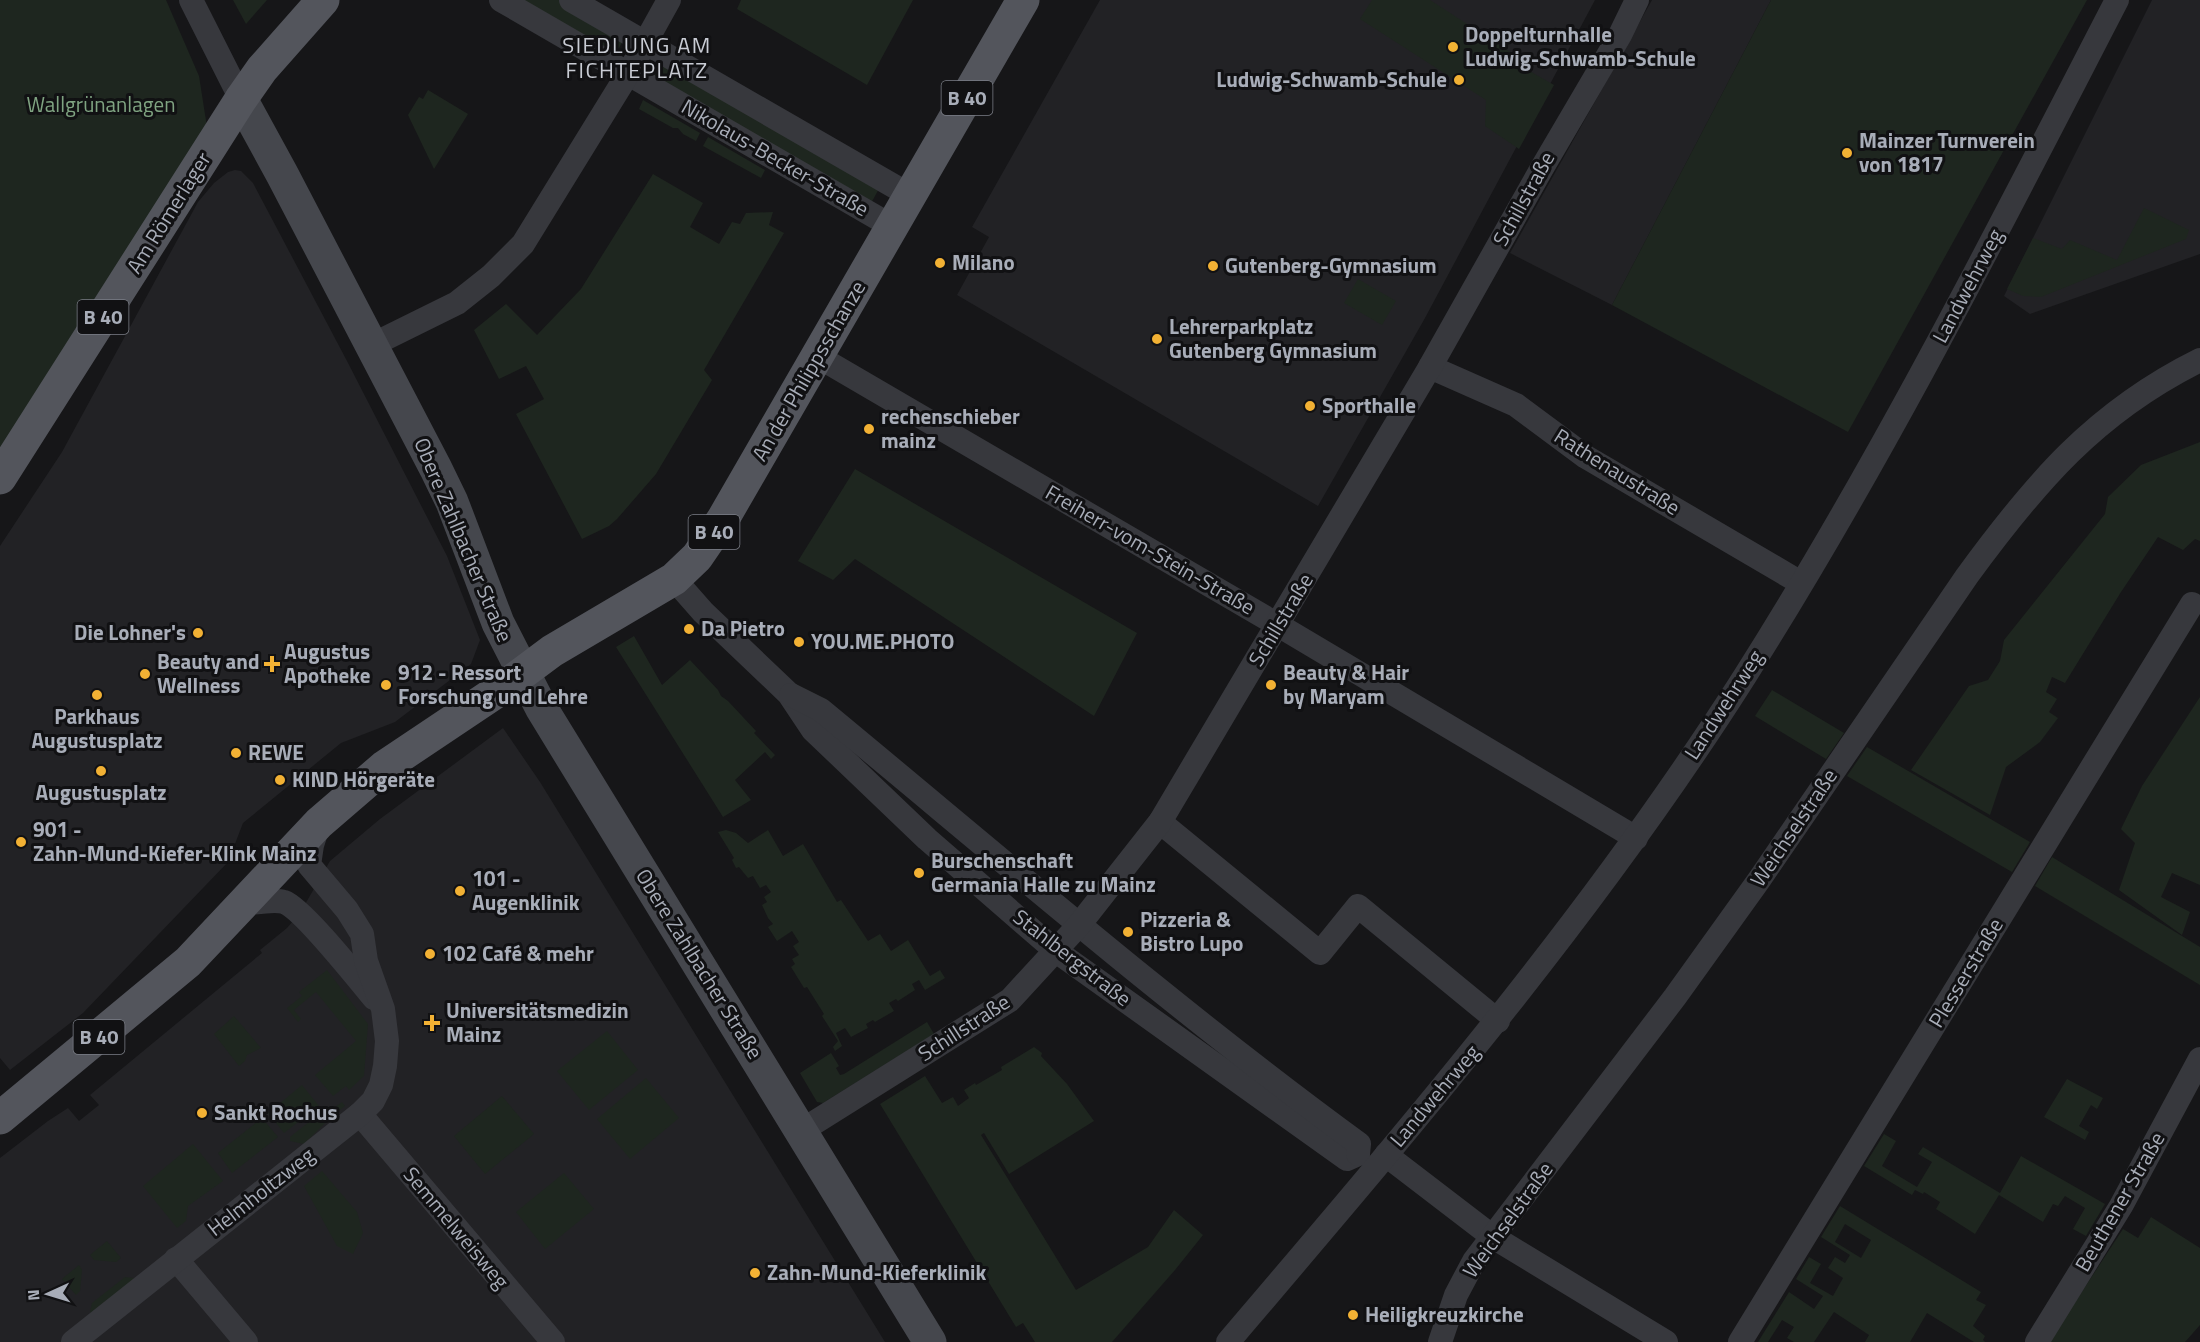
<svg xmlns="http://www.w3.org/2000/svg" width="2200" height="1342" font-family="'Titillium Web',sans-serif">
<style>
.built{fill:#222225}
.green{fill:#1e261f;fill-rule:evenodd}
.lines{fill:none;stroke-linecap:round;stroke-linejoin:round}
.street{stroke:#37383d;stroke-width:24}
.secondary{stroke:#45474d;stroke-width:33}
.primary{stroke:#53555c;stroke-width:33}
.poi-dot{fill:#f2b134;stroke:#111113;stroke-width:2}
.labels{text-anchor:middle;stroke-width:6;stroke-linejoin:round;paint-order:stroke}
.shield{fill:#111113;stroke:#7b7e86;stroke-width:1.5}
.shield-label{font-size:20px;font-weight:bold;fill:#a8adb8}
.poi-label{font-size:21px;font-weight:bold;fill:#a8adb8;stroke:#111113;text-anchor:start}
.park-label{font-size:21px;fill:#7fa381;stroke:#111113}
.street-label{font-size:21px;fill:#a8adb8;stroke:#111113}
.neighbourhood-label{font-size:22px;letter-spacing:1.5px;fill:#c9ccd4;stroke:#111113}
</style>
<rect width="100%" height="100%" fill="#161618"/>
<!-- built -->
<g class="built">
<path d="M1100,0H1595L1425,318L1318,506L957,295L989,237L972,227Z"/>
<path d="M1652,0H1771L1612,305L1510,253Z"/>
<path d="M2152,0H2200V254L2030,314L2004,296Z"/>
<path d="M235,170L241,171L253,183L347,361L447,556L480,640L471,664L395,722L341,743L243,823L228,862L83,1013L10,1070L0,1058V546L62,452L198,202L214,183L228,172Z"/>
<path d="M503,728L540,782L885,1342H0V1158L48,1121L68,1108L79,1121L99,1105L90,1095L262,953L260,950L287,928L300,913L330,861L380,819Z"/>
</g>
<!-- green -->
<g class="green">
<path d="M0,0H166L199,76L207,127L0,453Z"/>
<path d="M233,0H267L246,24Z"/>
<path d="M510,0H561L626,36L613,58Z"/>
<path d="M741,0H913L867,85L737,9Z"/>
<path d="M1372,0H1430L1515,55L1512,61L1554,85L1519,149L1485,126L1486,100L1360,19Z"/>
<path d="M1771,0H2087L1848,432L1612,305Z"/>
<path d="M659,58L881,185L869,207L649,78Z"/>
<path d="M428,90L468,114L434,169L408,115L419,97L423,99Z"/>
<path d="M643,100L700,133L696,141L683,134L678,128H673L639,109Z"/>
<path d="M708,137L765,170L761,178L703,146Z"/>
<path d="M653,174L703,203L690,227L719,244L732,222L740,224L746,213L773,212L769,225L784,233L704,370L712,380L656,474L617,519L609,526L582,539L516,414L544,399L526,366L499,379L474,330L506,304L537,335L581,289Z"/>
<path d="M2144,208L2189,230L2186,239L2041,297L2023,296L2007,289L2033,238L2062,249L2070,240L2117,260Z"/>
<path d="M1358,279L1396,301L1382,325L1344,303Z"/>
<path d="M2200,442V541L2195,539L2183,550L2158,537L2121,592L2065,683L2052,677L2046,692L2057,699L2049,712L2058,718L2040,742L2006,767L1990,815L1911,770L1969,686L1988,680L2000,661L2004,640L2105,514L2108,497L2141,465Z"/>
<path d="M855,469L1137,633L1094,716L855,559L833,580L798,561Z"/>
<path d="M634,636L662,685L690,660L718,690L721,696L728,701L756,731L754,733L775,755L771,759L765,752L735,780L751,800L723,817L616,647Z"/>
<path d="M1772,690L1844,733L1826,759L1755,716Z"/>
<path d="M2200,697V885L2172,873L2161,897L2190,912L2182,935L2119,890L2135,843L2121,829L2142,786Z"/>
<path d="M1867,747L2030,842L2012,872L1847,776Z"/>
<path d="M726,830L736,833L748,843L768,830L783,856L803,844L837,902L841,900L868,941L880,934L891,951L908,940L930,976L940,970L945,978L925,990L919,980L912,984L915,990L898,1001L896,999L889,1003L894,1011L875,1022L873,1020L866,1024L868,1028L851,1037L845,1028L836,1033L842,1046L835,1051L833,1047L838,1041L822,1016L824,1014L807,987L804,988L791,967L795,964L792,959L799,955L793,946L799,942L792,931L777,941L768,927L773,924L768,918L762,905L767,902L764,897L771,892L766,885L760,888L753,876L748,878L739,867L736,868L732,860L734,858L718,832Z"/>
<path d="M2052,857L2200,947V985L2035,886Z"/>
<path d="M327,970L368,1024L364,1076L349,1090L346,1086L333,1096L315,1075L356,1041L316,992L294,1010L301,1019L298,1022L287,1008L302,996L299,992Z"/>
<path d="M234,1016L261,1048L247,1055L245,1061L239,1066L214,1034Z"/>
<path d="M927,1022L934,1034L823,1103L817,1102L800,1073L831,1053L839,1066L836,1068L840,1075L844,1074Z"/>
<path d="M607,1031L638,1070L589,1110L557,1071Z"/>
<path d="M1034,1047L1042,1053L1041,1056L1067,1084L1094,1121L1009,1174L984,1133L981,1135L1076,1290L1148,1247L1174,1210L1203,1235L1175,1270L1112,1342H1035L1023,1323L1016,1327L880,1104L925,1076L942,1103L953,1097L958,1106L969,1098L964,1090L975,1083L976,1085L1002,1070L1001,1067Z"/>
<path d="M646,1078L679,1118L630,1159L597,1119Z"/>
<path d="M2067,1079L2103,1098L2097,1109L2091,1105L2079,1126L2089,1132L2085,1140L2044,1117Z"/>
<path d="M302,1085L319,1106L284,1133L268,1113Z"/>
<path d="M502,1096L534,1134L485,1174L454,1136Z"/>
<path d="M342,1102L345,1106L333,1115L304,1144L290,1141V1137L328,1107L331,1110Z"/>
<path d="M262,1118L278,1137L232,1173L218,1153Z"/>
<path d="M1884,1134L1896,1141L1882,1166L1917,1187L1932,1162L1918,1154L1923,1147L2000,1193L2021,1156L2105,1204L2086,1236L2073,1229L2085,1208L2065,1196L2058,1206L2053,1204L2043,1222L1999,1195L1975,1234L1936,1209L1940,1202L1924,1192L1923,1194L1915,1190L1912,1195L1864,1166Z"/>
<path d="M193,1144L223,1181L188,1206L186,1221L177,1228L143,1186Z"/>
<path d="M322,1171L357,1212L363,1233L353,1254L337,1246L304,1186Z"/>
<path d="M564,1173L594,1209L545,1249L516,1212Z"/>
<path d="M1840,1206L1981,1292L1976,1300L1986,1305L1973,1326L1985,1336L1983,1340L1985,1342H1974L1927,1313L1910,1342H1865L1869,1335L1834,1312L1814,1342H1794L1787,1338L1794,1327L1782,1320L1768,1342H1758L1789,1292L1814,1309L1823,1296L1796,1279L1809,1257L1821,1264L1810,1283L1833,1296L1843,1278L1828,1268L1835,1257L1845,1263L1850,1255L1821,1237ZM1845,1224L1871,1240L1861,1258L1835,1242Z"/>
<path d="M2151,1217L2200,1248V1325L2185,1342H2049L2123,1229L2138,1238Z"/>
<path d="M107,1241L121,1258L116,1262L94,1260L90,1255Z"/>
<path d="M79,1265L82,1270L80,1291L76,1295L62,1279Z"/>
<path d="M125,1277L134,1278L136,1280L92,1314L90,1312L92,1303Z"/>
</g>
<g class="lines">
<!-- street -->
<g class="street">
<path d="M191,0L241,99"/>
<path d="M501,0L893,227"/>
<path d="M571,0L911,196"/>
<path d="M372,345L457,303L491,276L523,244L629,72L669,0"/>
<path d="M817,356L1278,625L1636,838"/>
<path d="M1430,367L1516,405L1586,457L1801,583"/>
<path d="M674,579L703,612L789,694L813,730L927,839L1056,951L1347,1159L1358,1154"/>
<path d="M791,695L821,710C999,857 1173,1008 1359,1144L1358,1154"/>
<path d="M1160,822L1320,953L1358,906L1498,1021"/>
<path d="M242,904C255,903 273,899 284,902C302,908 359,980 374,998"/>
<path d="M360,1114L553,1342"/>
<path d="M801,1131L1010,1000L1079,925L1160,822L1430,367L1542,168L1620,35L1637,0"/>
<path d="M1386,1155L1493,1237L1666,1342"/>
<path d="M176,1259L246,1342"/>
<path d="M73,1342L360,1114L373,1101L381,1085L385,1066L387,1041L383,1009L366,961L362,934L347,910L309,865L312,845L319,823"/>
<path d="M1228,1342C1410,1128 1594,914 1745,676C1883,458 1999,228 2117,0"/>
<path d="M1440,1342L1456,1295L1474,1261L1675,997L1759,880L1967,576C2035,483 2095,412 2200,360"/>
<path d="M1740,1342L2192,604"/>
<path d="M2037,1342L2121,1206L2200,1059"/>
</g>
<!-- secondary -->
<path class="secondary" d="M241,99L282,174L436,469L452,502L498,623L542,709L930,1342"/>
<!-- primary -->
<g class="primary">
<path d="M0,478L241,99L262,69L323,0"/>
<path d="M0,1118L188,962L319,823L384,767L505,686L552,651L674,579L697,557L723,519L1023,0"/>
</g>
</g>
<!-- markers -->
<g class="poi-dot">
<circle cx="1453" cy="47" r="6"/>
<circle cx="1459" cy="80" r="6"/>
<circle cx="1847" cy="153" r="6"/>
<circle cx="940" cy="263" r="6"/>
<circle cx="1213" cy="266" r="6"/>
<circle cx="1157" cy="339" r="6"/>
<circle cx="1310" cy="406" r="6"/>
<circle cx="869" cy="429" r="6"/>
<circle cx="689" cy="629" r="6"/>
<circle cx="198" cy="633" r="6"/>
<circle cx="799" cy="642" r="6"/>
<path d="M269 655h6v6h6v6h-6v6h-6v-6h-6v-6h6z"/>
<circle cx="145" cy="674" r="6"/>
<circle cx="386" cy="685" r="6"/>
<circle cx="1271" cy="685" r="6"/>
<circle cx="97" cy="695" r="6"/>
<circle cx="236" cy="753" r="6"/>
<circle cx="101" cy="771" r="6"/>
<circle cx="280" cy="780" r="6"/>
<circle cx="21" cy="842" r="6"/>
<circle cx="919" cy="873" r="6"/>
<circle cx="460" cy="891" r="6"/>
<circle cx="1128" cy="932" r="6"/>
<circle cx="430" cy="954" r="6"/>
<path d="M429 1014h6v6h6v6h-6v6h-6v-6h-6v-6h6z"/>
<circle cx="202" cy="1113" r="6"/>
<circle cx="755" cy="1273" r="6"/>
<circle cx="1353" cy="1315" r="6"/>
</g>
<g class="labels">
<!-- shield labels -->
<g class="shield">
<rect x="941.5" y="81" width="51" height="34" rx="4.5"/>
<rect x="77.5" y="300" width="51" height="34" rx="4.5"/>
<rect x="688.5" y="515" width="51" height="34" rx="4.5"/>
<rect x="73.5" y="1020" width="51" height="34" rx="4.5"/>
</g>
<g class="shield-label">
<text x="967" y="105">B 40</text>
<text x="103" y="324">B 40</text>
<text x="714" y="539">B 40</text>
<text x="99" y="1044">B 40</text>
</g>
<!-- poi labels -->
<g class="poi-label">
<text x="1465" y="42">Doppelturnhalle<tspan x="1465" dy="24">Ludwig-Schwamb-Schule</tspan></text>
<text x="1447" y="87" text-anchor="end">Ludwig-Schwamb-Schule</text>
<text x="1859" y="148">Mainzer Turnverein<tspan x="1859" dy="24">von 1817</tspan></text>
<text x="952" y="270">Milano</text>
<text x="1225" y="273">Gutenberg-Gymnasium</text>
<text x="1169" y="334">Lehrerparkplatz<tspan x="1169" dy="24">Gutenberg Gymnasium</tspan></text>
<text x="1322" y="413">Sporthalle</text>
<text x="881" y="424">rechenschieber<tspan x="881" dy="24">mainz</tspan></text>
<text x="701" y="636">Da Pietro</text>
<text x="186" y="640" text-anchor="end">Die Lohner's</text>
<text x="811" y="649">YOU.ME.PHOTO</text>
<text x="284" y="659">Augustus<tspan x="284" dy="24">Apotheke</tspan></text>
<text x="157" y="669">Beauty and<tspan x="157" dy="24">Wellness</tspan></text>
<text x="398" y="680">912 - Ressort<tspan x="398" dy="24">Forschung und Lehre</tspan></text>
<text x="1283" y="680">Beauty &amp; Hair<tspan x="1283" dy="24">by Maryam</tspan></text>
<text x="97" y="724" text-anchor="middle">Parkhaus<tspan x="97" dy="24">Augustusplatz</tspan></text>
<text x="248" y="760">REWE</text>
<text x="292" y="787">KIND Hörgeräte</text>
<text x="101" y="800" text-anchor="middle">Augustusplatz</text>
<text x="33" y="837">901 -<tspan x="33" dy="24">Zahn-Mund-Kiefer-Klink Mainz</tspan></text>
<text x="931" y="868">Burschenschaft<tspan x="931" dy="24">Germania Halle zu Mainz</tspan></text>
<text x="472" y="886">101 -<tspan x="472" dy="24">Augenklinik</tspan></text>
<text x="1140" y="927">Pizzeria &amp;<tspan x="1140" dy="24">Bistro Lupo</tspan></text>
<text x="442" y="961">102 Café &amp; mehr</text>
<text x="446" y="1018">Universitätsmedizin<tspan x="446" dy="24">Mainz</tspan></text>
<text x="214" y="1120">Sankt Rochus</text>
<text x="767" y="1280">Zahn-Mund-Kieferklinik</text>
<text x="1365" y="1322">Heiligkreuzkirche</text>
</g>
<!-- park labels -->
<g class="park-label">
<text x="101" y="112">Wallgrünanlagen</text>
</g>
<!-- street labels -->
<g class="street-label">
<text transform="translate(775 158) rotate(30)" y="7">Nikolaus-Becker-Straße</text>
<text transform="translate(1524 199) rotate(-61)" y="7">Schillstraße</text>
<text transform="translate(169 213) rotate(-58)" y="7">Am Römerlager</text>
<text transform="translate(1968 286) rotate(-62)" y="7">Landwehrweg</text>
<text transform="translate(809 371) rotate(-60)" y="7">An der Philippsschanze</text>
<text transform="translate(1617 472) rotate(32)" y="7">Rathenaustraße</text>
<text transform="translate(463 540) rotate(67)" y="7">Obere Zahlbacher Straße</text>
<text transform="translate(1150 550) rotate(30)" y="7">Freiherr-vom-Stein-Straße</text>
<text transform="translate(1281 620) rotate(-59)" y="7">Schillstraße</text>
<text transform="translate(1724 705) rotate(-57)" y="7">Landwehrweg</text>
<text transform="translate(1794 828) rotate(-56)" y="7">Weichselstraße</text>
<text transform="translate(1072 958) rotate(38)" y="7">Stahlbergstraße</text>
<text transform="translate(699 964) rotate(58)" y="7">Obere Zahlbacher Straße</text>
<text transform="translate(1966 973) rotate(-59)" y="7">Plesserstraße</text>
<text transform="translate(964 1028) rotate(-33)" y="7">Schillstraße</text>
<text transform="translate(1435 1096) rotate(-50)" y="7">Landwehrweg</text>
<text transform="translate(261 1192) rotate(-38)" y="7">Helmholtzweg</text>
<text transform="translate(2120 1202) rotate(-60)" y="7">Beuthener Straße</text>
<text transform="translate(1508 1220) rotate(-54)" y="7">Weichselstraße</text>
<text transform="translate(456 1228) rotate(50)" y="7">Semmelweisweg</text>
</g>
<!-- neighbourhood labels -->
<g class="neighbourhood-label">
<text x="637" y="53">SIEDLUNG AM<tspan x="637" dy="25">FICHTEPLATZ</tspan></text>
</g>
</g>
<!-- north arrow -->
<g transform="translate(48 1294) rotate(266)" stroke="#111113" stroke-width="4.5" paint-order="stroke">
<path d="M0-4.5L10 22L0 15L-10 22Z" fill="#a8adb8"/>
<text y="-9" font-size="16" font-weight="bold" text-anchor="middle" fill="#a8adb8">N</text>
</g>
</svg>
